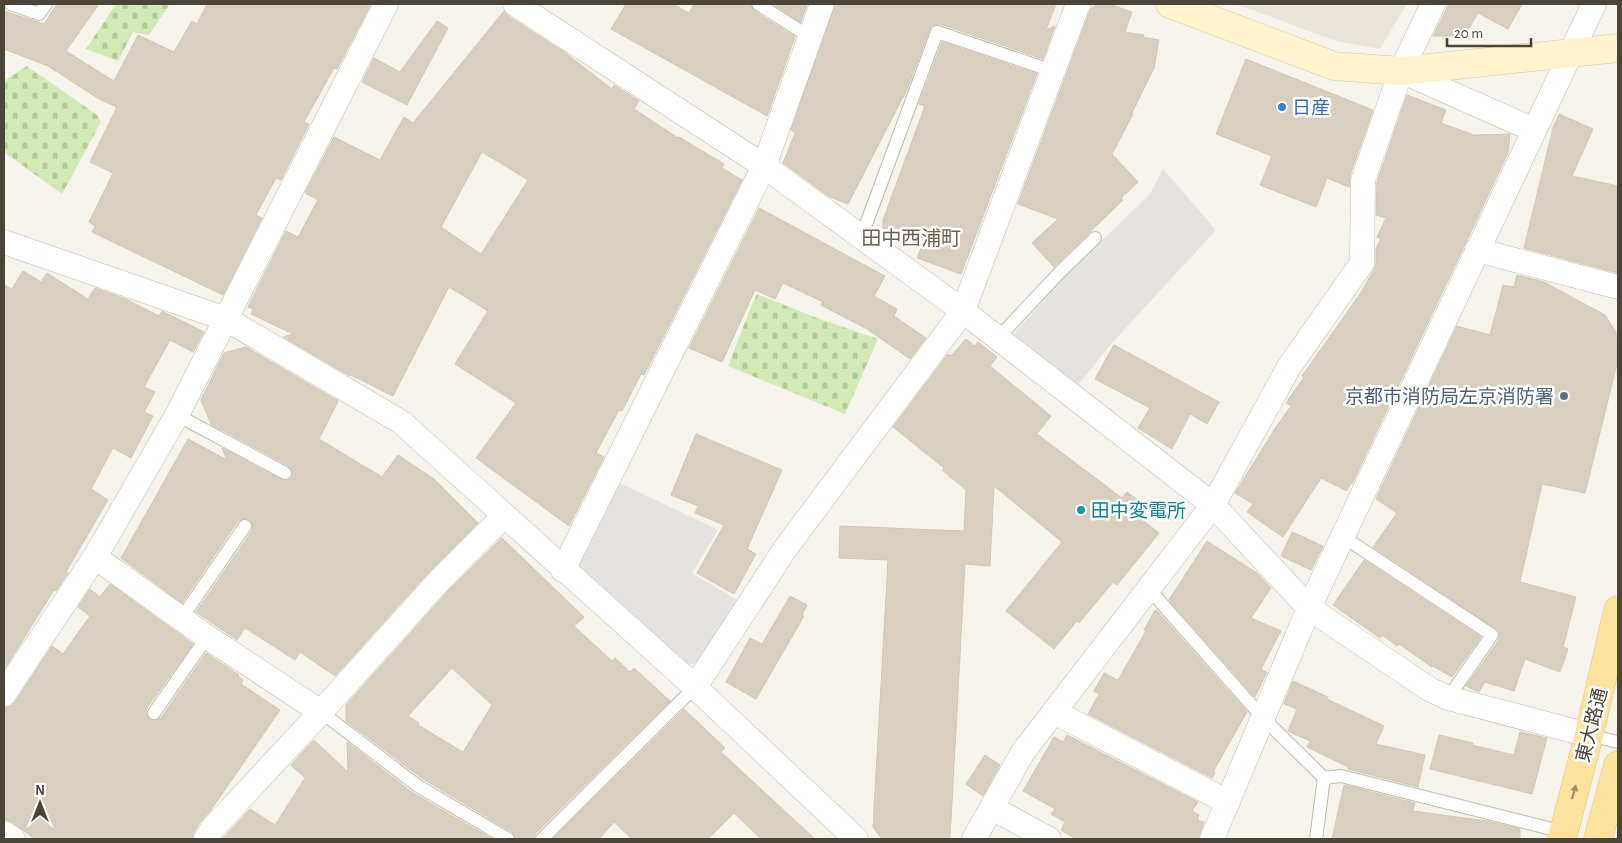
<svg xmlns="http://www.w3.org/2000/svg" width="1622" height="843" font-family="'Alegreya Sans','Noto Sans JP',sans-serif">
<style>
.residential{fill:#eae5da}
.cemetery{fill:url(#cemetery-stones)}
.parking{fill:#e5e3e0}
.building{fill:#d8cfc1;stroke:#d3c7b4;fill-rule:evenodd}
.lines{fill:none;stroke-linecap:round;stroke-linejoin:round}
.lane-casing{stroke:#c2bbae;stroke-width:14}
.street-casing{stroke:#c2bbae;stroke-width:25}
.secondary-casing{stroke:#d6c79b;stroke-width:29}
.primary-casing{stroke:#e6c16a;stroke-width:29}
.lane{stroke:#fff;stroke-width:12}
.street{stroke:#fff;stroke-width:24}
.secondary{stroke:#fff3cd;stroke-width:28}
.primary{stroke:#ffe39c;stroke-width:28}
.oneway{fill:#9c8c66}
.shop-dot{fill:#3f7fe0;stroke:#fff;stroke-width:2}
.service-dot{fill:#5c6f8a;stroke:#fff;stroke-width:2}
.culture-dot{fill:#0f9aa8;stroke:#fff;stroke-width:2}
.labels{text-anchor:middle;stroke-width:5;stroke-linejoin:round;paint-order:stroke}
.shop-label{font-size:19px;fill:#366cbe;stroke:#fff;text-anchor:start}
.service-label{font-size:19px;fill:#4e5e75;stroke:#fff;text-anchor:end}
.culture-label{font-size:19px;fill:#0d838f;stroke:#fff;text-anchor:start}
.street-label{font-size:19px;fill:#4b4439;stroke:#fff}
.neighbourhood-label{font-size:20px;fill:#6e6250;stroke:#fff}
</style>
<defs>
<pattern id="cemetery-stones" width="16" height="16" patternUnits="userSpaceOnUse" patternTransform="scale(1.25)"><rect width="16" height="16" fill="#d2eab5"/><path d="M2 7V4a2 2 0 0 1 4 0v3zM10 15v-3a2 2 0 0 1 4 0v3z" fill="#b6ca9c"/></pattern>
</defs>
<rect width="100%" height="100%" fill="#f6f3ec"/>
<!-- residential -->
<path class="residential" d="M1236,4H1407L1380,49L1336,41Z"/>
<!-- cemetery -->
<g class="cemetery">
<path d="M116,4H170L149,35L133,32L118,61L86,49Z"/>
<path d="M27,66L97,115L101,122L62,194L4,152V81Z"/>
<path d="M757,294L817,318L878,339L845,414L728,366L751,307Z"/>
</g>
<!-- parking -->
<g class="parking">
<path d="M1163,169L1216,230L1112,343L1078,385L1014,334L1066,275L1150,194Z"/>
<path d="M616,481L718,530L692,573L737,600L701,663L682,665L574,564Z"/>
</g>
<!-- building -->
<g class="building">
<path d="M57,4H99L66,51L114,81L138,35L174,52L192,21L197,24L207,4H371L337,69L334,68L304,122L309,124L281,180L276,178L256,215L262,218L223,295L92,232L95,226L89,222L113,173L90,162L117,107L99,99L48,66L4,49V11L44,24Z"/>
<path d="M626,4H673L689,13L694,4H750L754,11L795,37L767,116L611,29Z"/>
<path d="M773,4H807L801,22Z"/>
<path d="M835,4H1056L1046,30L1055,26L1043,59L940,24L931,26L904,97H903L848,204L830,197L783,163L795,133L791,130Z"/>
<path d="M1100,4H1109L1132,12L1125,32L1144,35L1143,37L1159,40L1154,68L1132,113L1133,114L1112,154L1138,182L1121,198L1123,200L1054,267L1032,243L1058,219L1018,204L1091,8Z"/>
<path d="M1449,4H1522L1508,29L1478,13L1468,30L1465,28L1460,36H1433Z"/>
<path d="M504,11L508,16L564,52L612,89L614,85L639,101L634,109L678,138L679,137L724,164L722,168L742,180L644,375L641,374L622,411L619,410L596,453L604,457L569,526L476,458L516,403L455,364L488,311L449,287L393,396L351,375L350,376L283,337L293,334L251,314L253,309L248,307L286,231L298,237L318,200L305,193L334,137L380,160L404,117L413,123ZM482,152L528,180L481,254L441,227Z"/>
<path d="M437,21L448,28L407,105L362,82L374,58L400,72Z"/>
<path d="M942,42L1037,74L961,274L917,258L923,244L883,229V220L925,106L919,104Z"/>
<path d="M1246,59L1373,110L1350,175L1349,187L1327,178L1316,207L1260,185L1272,156L1216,134Z"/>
<path d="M1407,95L1446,110L1441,123L1474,135L1510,134L1508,153L1352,484L1351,483L1347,491L1321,478L1283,537L1247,512L1253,504L1235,493L1276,427L1291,406L1286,403L1304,377L1302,376L1360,294L1374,270L1376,263V248L1381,239L1377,237L1386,218L1376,215L1377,182Z"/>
<path d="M1559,114L1593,129L1572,176L1618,186V273L1524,248L1553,128Z"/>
<path d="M759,208L885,276L874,296L897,309L894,316L926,338L910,359L867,329L821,305L823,302L783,283L775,299L755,290L722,362L689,348Z"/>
<path d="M23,271L41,282L47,273L88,299L95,288L126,299L159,316L162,311L204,332L193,352L170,340L144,387L155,392L144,412L153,416L131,458L113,448L91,489L108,500L66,572L68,573L56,591L54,590L4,670V285L12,289Z"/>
<path d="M1517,275L1544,282L1605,315L1616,332L1618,346V360L1585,493L1542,484L1520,582L1576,597L1563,647L1568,649L1560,672L1525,659L1514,691L1485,682L1479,692L1466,686L1499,640V631L1373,547L1397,513L1376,499L1457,326L1490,335L1503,285L1514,287Z"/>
<path d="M966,339L975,346L978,342L997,357L990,366L1051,416L1037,434L1122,498L1127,492L1144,505L1136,515L1159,533L1117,585L1113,582L1079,623L1077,621L1054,649L1006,611L1062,542L994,486L990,566L965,564L950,839H882L873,827L888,560L839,558L840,526L964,531L966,490L942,470L944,468L893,427L948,354L951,356Z"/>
<path d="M1114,345L1219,402L1207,424L1190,414L1172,449L1138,428L1150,408L1095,379Z"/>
<path d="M246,347L338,401L319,439L382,477L398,455L434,479L478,523L429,572L335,676L300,652L295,660L245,628L237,640L196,612L252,531V523L249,519H242L238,521L182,603L121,558L188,439L227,460L222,448L282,480H289L292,477L293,472L289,466L211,424L201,400L224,353Z"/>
<path d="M696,434L782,470L747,549L756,554L734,594L697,573L724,525L695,513L698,506L671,495Z"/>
<path d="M1292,532L1323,546L1311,570L1281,556Z"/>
<path d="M502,538L584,617L574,626L612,661L615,658L630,672L634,668L670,701L536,833L534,839H516L512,832L423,779L346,721V705L449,590ZM452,668L492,705L463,752L418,725L419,723L408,716Z"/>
<path d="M1207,541L1257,573L1271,588L1251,618L1281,631L1261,669L1267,672L1255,697L1169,600Z"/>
<path d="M1364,560L1481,637L1452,677L1433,666L1432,667L1399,644L1397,646L1382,635L1380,638L1333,605Z"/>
<path d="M110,584L193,644L147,708L146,713L149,719L154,721L161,718L206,653L239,675L238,676L243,680L241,684L280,710L211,810L200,822L194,832L192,839H35L12,822L4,819V708L11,706L15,702L52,646L63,654L90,616L78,607L90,589L100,597Z"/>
<path d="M790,596L807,605L802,615L804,616L756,699L726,682L750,638L762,644Z"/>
<path d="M1155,610L1158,612L1247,712L1213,772L1215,773L1212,778L1088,714L1099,694L1094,691L1104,673L1118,680L1146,631L1144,630Z"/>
<path d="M1293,681L1328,697L1327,699L1384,726L1376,744L1425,755L1418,787L1348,769V767L1307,747L1310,741L1288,731L1297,709L1284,704Z"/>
<path d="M684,709L725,748L721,752L815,839H761L734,813L708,839H632L614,822L599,839H553Z"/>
<path d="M1520,732L1547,738L1532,794L1430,769L1439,735L1473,743L1472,745L1514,755Z"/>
<path d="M1067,735L1198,802L1192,811L1199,815L1197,820L1204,822L1198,839H1076L1061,830L1065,822L1051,814L1055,809L1023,791L1054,737L1063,742Z"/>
<path d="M314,740L348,772L347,742L413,793L492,839H222L250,809L275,825L305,778L291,765Z"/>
<path d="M985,755L1000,765L983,796L966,784Z"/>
<path d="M1344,785L1415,803L1413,811L1487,821L1520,829V839H1332Z"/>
</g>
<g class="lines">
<defs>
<g id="lane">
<path d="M11,4L39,14L46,4"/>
<path d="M758,4L810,37"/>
<path d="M861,238L937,32L1053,71"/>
<path d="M998,338L1061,271L1095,238"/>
<path d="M177,415L285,473"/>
<path d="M1342,536L1492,635L1448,698"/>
<path d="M1148,588L1263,718L1324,778"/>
<path d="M181,619L245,526"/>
<path d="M321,712L418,786L508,839"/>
<path d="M154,713L207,637"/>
<path d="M1589,735L1618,742"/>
<path d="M542,839L695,687"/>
<path d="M1316,839L1324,778L1341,776L1564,832"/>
</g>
<g id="street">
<path d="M515,4L764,166L963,311L1213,505L1309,608L1429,689L1448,698L1589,735"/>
<path d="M1401,71L1534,130"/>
<path d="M4,242L226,319L401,422L695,687L856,839"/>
<path d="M1477,250L1618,287"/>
<path d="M95,557L207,637L321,712"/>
<path d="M563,570L764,166L822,4"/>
<path d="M695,687L785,549L963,311L1078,4"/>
<path d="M4,694L95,557L177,415L386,4"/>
<path d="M1054,712L1228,802"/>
<path d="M992,808L1049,839"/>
<path d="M4,833L13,839"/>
<path d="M206,839L212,829L321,712L439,581L504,516"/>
<path d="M974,839L1023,752L1213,505L1289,367L1362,263L1363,180L1401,71L1433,4"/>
<path d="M1212,839L1309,608L1594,4"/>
</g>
<path id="secondary" d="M1170,4L1334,66L1401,71L1618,48"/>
<g id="primary">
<path d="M1562,839L1589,735L1618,610"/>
<path d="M1598,839L1618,765"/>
</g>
</defs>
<!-- lane casing -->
<use href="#lane" class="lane-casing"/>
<!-- street casing -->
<use href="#street" class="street-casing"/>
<!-- secondary casing -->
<use href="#secondary" class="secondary-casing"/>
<!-- primary casing -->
<use href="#primary" class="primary-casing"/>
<!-- lane -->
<use href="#lane" class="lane"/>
<!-- street -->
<use href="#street" class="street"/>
<!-- secondary -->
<use href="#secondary" class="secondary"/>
<!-- primary -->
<use href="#primary" class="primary"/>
</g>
<!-- one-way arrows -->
<defs><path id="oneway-solid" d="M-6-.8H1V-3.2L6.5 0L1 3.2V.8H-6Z" transform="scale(1.25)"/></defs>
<use class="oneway" href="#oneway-solid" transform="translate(1574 792) rotate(-75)"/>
<!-- markers -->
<circle class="shop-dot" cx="1282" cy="107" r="5"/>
<circle class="service-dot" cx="1564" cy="396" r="5"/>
<circle class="culture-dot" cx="1081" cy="510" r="5"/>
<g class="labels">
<!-- shop labels -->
<g class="shop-label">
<text x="1292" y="114">日産</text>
</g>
<!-- service labels -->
<g class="service-label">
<text x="1554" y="403">京都市消防局左京消防署</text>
</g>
<!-- culture labels -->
<g class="culture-label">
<text x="1091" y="517">田中変電所</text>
</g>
<!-- street labels -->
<g class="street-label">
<text transform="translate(1591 725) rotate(-76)" y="7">東大路通</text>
</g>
<!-- neighbourhood labels -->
<g class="neighbourhood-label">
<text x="911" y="245">田中西浦町</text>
</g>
</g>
<!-- border -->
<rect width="1622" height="843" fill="none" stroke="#4b4439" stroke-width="10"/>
<!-- north arrow -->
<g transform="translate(40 803)" stroke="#ffffff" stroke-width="4" paint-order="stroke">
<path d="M0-4L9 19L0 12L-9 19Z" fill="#4b4439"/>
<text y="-8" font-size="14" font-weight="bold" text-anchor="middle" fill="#4b4439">N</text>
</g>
<!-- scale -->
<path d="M1447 38v8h84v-8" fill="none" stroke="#4b4439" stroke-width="2.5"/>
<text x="1454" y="38" font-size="15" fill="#4b4439" stroke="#ffffff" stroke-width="4" paint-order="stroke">20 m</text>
</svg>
